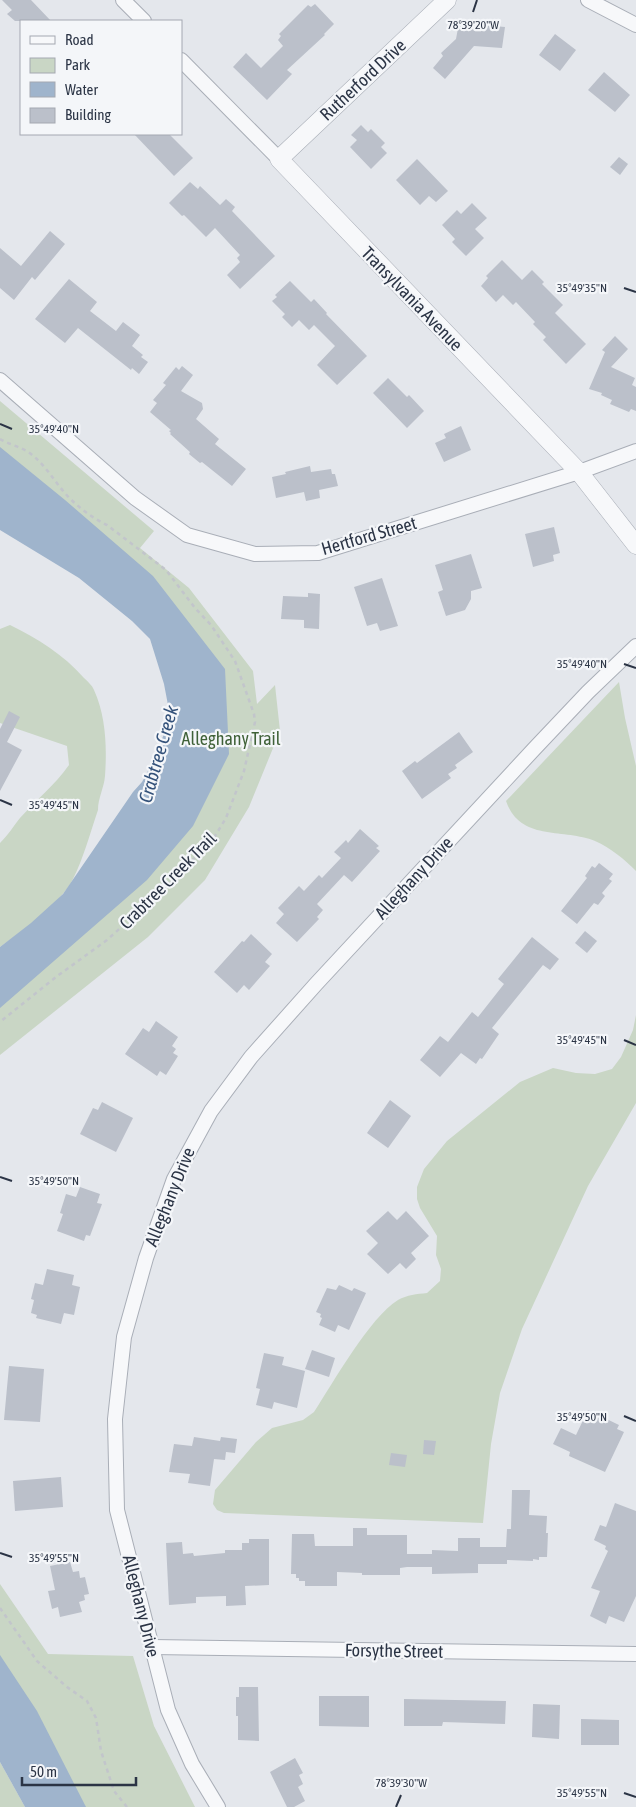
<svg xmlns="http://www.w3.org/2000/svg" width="636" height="1807" font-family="'Asap Condensed',sans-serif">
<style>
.green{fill:#c9d6c5}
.water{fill:#9fb4cc}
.building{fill:#bbc0ca}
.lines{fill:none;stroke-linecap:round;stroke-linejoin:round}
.minor-casing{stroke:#a9aeb7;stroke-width:16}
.tertiary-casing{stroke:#a9aeb7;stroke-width:19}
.path{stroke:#c2c5cb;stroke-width:2.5;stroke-dasharray:4 4;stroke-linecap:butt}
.minor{stroke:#f7f8fa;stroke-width:14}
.tertiary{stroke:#f7f8fa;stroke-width:18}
.ticks{fill:none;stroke:#2b3445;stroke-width:2}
.labels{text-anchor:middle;stroke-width:4.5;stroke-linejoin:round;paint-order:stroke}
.street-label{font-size:18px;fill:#2b3445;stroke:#f4f6f9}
.park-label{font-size:18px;fill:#3f6138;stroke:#f4f6f9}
.water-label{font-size:19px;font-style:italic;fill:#34527a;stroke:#f4f6f9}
.ticks-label{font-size:12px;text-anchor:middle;fill:#2b3445;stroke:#f4f6f9;stroke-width:4.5;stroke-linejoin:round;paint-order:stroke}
</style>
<rect width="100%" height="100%" fill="#e4e7ec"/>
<!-- green -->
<g class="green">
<path d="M0,401L154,531L140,548L189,588L253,671L257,704L275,685L280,731L249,807L205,880L148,937L0,1055V966L97,884L196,707L155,619L0,499Z"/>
<path d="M10,625C38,639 63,654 84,678C88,682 92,685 94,690C106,716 107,748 105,776C104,788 98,798 98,810C90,833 84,857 73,879C62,902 21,932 0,947V843C8,835 13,827 20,818C36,800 55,785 69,765L67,746L0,723V629Z"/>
<path d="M619,682L625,718L636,766V871C624,859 611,848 595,841C563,828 520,842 506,801Z"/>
<path d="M636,1015V1103L588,1186L522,1329L500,1393L491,1444L483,1523L224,1513L217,1510L213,1504L215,1490L256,1442L272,1428L303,1420L314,1412C333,1383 370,1317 398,1300C407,1295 417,1294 427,1293L440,1281L441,1269L436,1255L437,1236L420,1208L417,1199V1187L424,1169L447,1141L520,1082L553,1068L576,1073L595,1074L612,1069L621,1057L633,1030Z"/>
<path d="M0,1584L48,1654L133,1656L154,1726L195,1807H56L0,1698Z"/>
<path d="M0,1762L25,1807H0Z"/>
</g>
<!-- water -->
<g class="water">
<path d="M0,447L65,500L153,576L225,669L229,754L193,826L147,880L0,1008V947L31,923L63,894L133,792L142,782L147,773L168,725V705L164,684L150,639L132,621L79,578L0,530Z"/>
<path d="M0,1655L37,1711L86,1807H25L0,1762Z"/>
</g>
<!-- building -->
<g class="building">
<path d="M2,0H31L51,21H15L7,14L12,10Z"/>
<path d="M315,4L334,24L324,34L325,35L287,70L292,74L267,100L233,67L246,53L261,68L283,46L278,40L281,36L279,34L308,5L311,7Z"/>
<path d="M459,23L505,27L502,48L474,46L445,79L433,68L443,56L441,53L456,39Z"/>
<path d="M555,34L576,50L560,71L539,55Z"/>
<path d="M604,72L630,95L615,112L588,90Z"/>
<path d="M361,125L368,132L371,129L385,143L381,147L387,153L371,169L350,147L357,140L351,135Z"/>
<path d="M134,134H169L193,158L174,176Z"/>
<path d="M619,157L628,164L620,175L610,167Z"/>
<path d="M417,159L448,191L436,202L429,196L420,205L396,180Z"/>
<path d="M190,182L198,189L200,186L220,205L226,199L235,207L232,211L275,256L240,289L227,275L240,262L237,258L240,255L215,228L206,237L184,215L182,216L169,203Z"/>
<path d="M472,203L487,218L475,229L484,238L466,256L452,242L455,239L442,225L457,210L461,214Z"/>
<path d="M50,231L65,244L35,280L32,277L14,300L0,288V248L21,266Z"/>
<path d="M502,260L522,280L532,270L544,282L542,284L563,305L555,313L586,344L566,364L543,340L546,337L533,324L535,322L516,302L513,305L503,295L496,302L481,286L488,278L486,276Z"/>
<path d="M69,279L97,302L90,311L116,331L123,322L140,335L132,346L143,355L141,357L148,362L139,374L132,368L131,370L78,328L65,343L35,319Z"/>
<path d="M290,281L311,302L314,299L327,313L326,314L367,356L337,385L317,365L335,346L314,325L309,330L299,320L292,327L282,317L285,314L272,301L277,297L275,295Z"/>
<path d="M615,336L628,349L611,367L635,378L632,385L636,387V411L631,409L629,412L610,404L612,400L601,395L602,393L589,389L605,352L602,350Z"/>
<path d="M182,366L193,375L181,391L202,403L203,409L196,419L219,439L215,444L246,469L232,486L202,462L200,463L189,454L190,452L170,434L171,433L169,431L171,430L150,412L157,403L153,400L166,385L163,383L176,367L179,370Z"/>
<path d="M388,378L407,397L409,395L424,411L407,428L373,393Z"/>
<path d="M461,426L471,450L444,462L435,443L446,438L444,434Z"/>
<path d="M310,466L311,472L331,469L332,474H335L338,486L319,490L320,498L306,501L304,492L276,498L272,477L286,474L285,472Z"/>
<path d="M554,527L560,553L553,555L554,561L533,567L525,534Z"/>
<path d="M471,554L482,588L471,591V599L465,610L446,616L438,592L443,590L435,565Z"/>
<path d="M382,578L398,626L380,631L377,623L367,626L354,587Z"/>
<path d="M308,593L320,594L319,629L304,628V620L281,619L283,596L308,597Z"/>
<path d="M9,711L20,717L7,742L22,750L0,791V729Z"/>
<path d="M459,732L473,752L455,765L457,768L448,774L451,778L422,799L402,771L415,761L417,763Z"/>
<path d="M360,829L379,846L376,848L380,851L352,882L344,875L317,904L323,910L317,917L319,919L297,942L276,923L284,914L278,908L299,886L304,891L319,875L322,878L341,858L334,852L346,840L348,843Z"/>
<path d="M599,863L613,874L609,879L612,881L602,893L605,896L598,905L594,903L577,924L561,911L587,878L585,876L592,866L595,868Z"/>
<path d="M585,931L597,941L587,953L575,943Z"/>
<path d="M251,934L272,954L265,962L270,966L249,990L244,985L237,993L214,972L242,941L244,942Z"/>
<path d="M532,937L559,959L550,970L543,965L492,1028L499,1034L482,1059L480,1058L476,1064L461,1053L440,1077L420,1060L440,1036L448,1042L472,1012L478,1017L504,984L498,979Z"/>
<path d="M156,1021L178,1037L172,1046L176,1049L173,1053L178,1056L166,1075L160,1071L157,1076L125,1054L143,1028L149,1032Z"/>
<path d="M390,1100L411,1116L388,1148L367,1133Z"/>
<path d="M102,1102L133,1118L116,1152L80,1134L93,1108L98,1110Z"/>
<path d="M80,1187L100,1194L97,1203L102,1204L90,1236L86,1235L84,1241L57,1231L63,1214L60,1213L66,1194L76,1197Z"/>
<path d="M388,1211L397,1220L406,1211L429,1236L411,1253L416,1259L406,1269L400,1263L388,1274L367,1254L378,1243L366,1231Z"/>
<path d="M47,1269L74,1275L72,1285L80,1287L74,1315L64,1313L61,1324L36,1318L37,1315L31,1313L34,1300L31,1299L35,1283L43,1285Z"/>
<path d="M339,1285L352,1291L354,1288L366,1293L349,1330L338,1325L335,1332L319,1325L322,1318L320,1317L321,1314L316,1312L327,1288L336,1290Z"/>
<path d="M312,1350L335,1358L329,1377L305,1369Z"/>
<path d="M264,1353L284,1357L282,1365L305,1371L297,1408L274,1402L272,1409L256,1405L260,1389L256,1388Z"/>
<path d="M9,1366L44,1369L40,1422L4,1420Z"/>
<path d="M588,1410L619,1425L617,1429L624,1432L605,1472L569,1456L570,1452L553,1444L561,1428L576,1435Z"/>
<path d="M194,1437L220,1441L221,1437L237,1439L235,1453L226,1452L225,1460L214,1459L210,1486L188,1483L190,1474L169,1472L174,1444L192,1446Z"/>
<path d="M424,1440L436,1441L434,1455L423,1454Z"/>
<path d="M391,1453L407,1455L405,1467L389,1465Z"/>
<path d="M61,1477L63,1507L15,1511L13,1481Z"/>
<path d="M512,1490H530L529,1515L547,1516L546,1533H548L547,1557H539V1560L533,1559V1561L507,1560V1564H478V1573L432,1574V1567H407L400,1568V1575H362V1573L337,1572V1586H305V1581H299V1578H296V1574H291L292,1534H314L315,1546H353V1528H367V1535H407V1554H432V1550L458,1551V1538H480V1547H506L507,1529H511Z"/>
<path d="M615,1503L636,1511V1596L624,1622L609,1616L606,1624L590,1616L600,1591L591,1588L608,1551L605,1549L606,1546L594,1540L600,1525L606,1527Z"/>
<path d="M249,1539H269V1585L245,1586L246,1605L226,1606V1596L196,1597V1603L169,1605L166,1543L182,1542L183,1554L193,1553L194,1556L225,1553V1550H242V1543H249Z"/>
<path d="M70,1562L73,1572L79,1571L80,1578L85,1577L89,1594L84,1595L85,1600L79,1602L82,1612L60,1617L58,1607L52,1609L48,1591L55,1590L50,1566Z"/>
<path d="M239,1687H258L259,1741L238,1740V1716H236V1697H239Z"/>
<path d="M319,1696H369V1727L319,1726Z"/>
<path d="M404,1699L506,1701L505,1724L443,1722L442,1726H404Z"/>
<path d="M533,1704L560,1705L559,1739L532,1737Z"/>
<path d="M581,1719L619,1720V1745H581Z"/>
<path d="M295,1758L303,1773L299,1775L303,1784L298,1787L305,1801L294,1807H287L270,1772Z"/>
</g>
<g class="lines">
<defs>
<g id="minor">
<path d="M123,0L144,21"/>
<path d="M588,0L636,25"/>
<path d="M181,60L279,159"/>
<path d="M0,380L135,498L187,535L255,554L318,553L579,472L636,451"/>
<path d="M152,1647L636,1654"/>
<path d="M218,1807L192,1764L168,1710L117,1510L115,1419L124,1337L146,1258L174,1179L211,1111L251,1057L316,984L535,748L588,692L636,646"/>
</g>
<path id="tertiary" d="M447,0L279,159L579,472L636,545"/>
</defs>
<!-- minor casing -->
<use href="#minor" class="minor-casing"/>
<!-- tertiary casing -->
<use href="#tertiary" class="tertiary-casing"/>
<!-- path -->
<g class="path">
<path d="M0,439C10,445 22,447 31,454C45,465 53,479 64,492C75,505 92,518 107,525L166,570L195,608L211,625L235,661L254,714L255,722L244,771L226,818L215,836L176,878L107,940L56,977L0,1022"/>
<path d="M0,1608L37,1661L67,1687L87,1701L96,1718L101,1751L114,1791L127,1807"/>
</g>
<!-- minor -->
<use href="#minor" class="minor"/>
<!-- tertiary -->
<use href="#tertiary" class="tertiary"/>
</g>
<!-- ticks -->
<path class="ticks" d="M473,12L477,0M624,288L636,292M0,424L12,429M624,664L636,668M0,800L12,805M624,1040L636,1045M0,1177L12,1181M624,1416L636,1421M0,1553L12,1557M624,1793L636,1797M396,1807L401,1795"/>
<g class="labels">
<!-- street labels -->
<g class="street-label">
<text transform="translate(363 80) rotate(-43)" y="6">Rutherford Drive</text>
<text transform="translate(412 299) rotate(46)" y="6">Transylvania Avenue</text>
<text transform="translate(369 536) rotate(-16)" y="6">Hertford Street</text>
<text transform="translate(414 878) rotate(-47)" y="6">Alleghany Drive</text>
<text transform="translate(168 881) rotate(-45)" y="6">Crabtree Creek Trail</text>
<text transform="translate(170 1197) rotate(-68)" y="6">Alleghany Drive</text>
<text transform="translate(141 1606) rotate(76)" y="6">Alleghany Drive</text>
<text transform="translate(394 1651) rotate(1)" y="6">Forsythe Street</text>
</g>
<!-- park labels -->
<g class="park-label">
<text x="231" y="745">Alleghany Trail</text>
</g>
<!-- water labels -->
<g class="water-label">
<text transform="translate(158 754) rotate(-74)" y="7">Crabtree Creek</text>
</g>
</g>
<g class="ticks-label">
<text x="473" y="29">78°39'20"W</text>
<text x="582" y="292">35°49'35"N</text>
<text x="54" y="433">35°49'40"N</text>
<text x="582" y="668">35°49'40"N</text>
<text x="54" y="809">35°49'45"N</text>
<text x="582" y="1044">35°49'45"N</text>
<text x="54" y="1185">35°49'50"N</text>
<text x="582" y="1421">35°49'50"N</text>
<text x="54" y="1562">35°49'55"N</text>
<text x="401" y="1787">78°39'30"W</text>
<text x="582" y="1797">35°49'55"N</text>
</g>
<!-- legend -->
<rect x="20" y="20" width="162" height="115" fill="#f4f6f9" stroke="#a4a8b1"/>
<rect x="30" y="36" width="25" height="8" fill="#f7f8fa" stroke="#a4a8b1"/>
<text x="65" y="45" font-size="15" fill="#2b3445">Road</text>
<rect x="30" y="58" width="25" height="15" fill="#c9d6c5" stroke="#a4a8b1"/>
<text x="65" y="70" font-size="15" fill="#2b3445">Park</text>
<rect x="30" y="82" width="25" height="15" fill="#9fb4cc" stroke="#a4a8b1"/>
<text x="65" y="95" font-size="15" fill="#2b3445">Water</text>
<rect x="30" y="108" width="25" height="15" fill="#bbc0ca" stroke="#a4a8b1"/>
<text x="65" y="120" font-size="15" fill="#2b3445">Building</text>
<!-- scale -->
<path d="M22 1777v8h114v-8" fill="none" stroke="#2b3445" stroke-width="2.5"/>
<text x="30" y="1777" font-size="15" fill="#2b3445" stroke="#f4f6f9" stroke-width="4" paint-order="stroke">50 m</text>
</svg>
